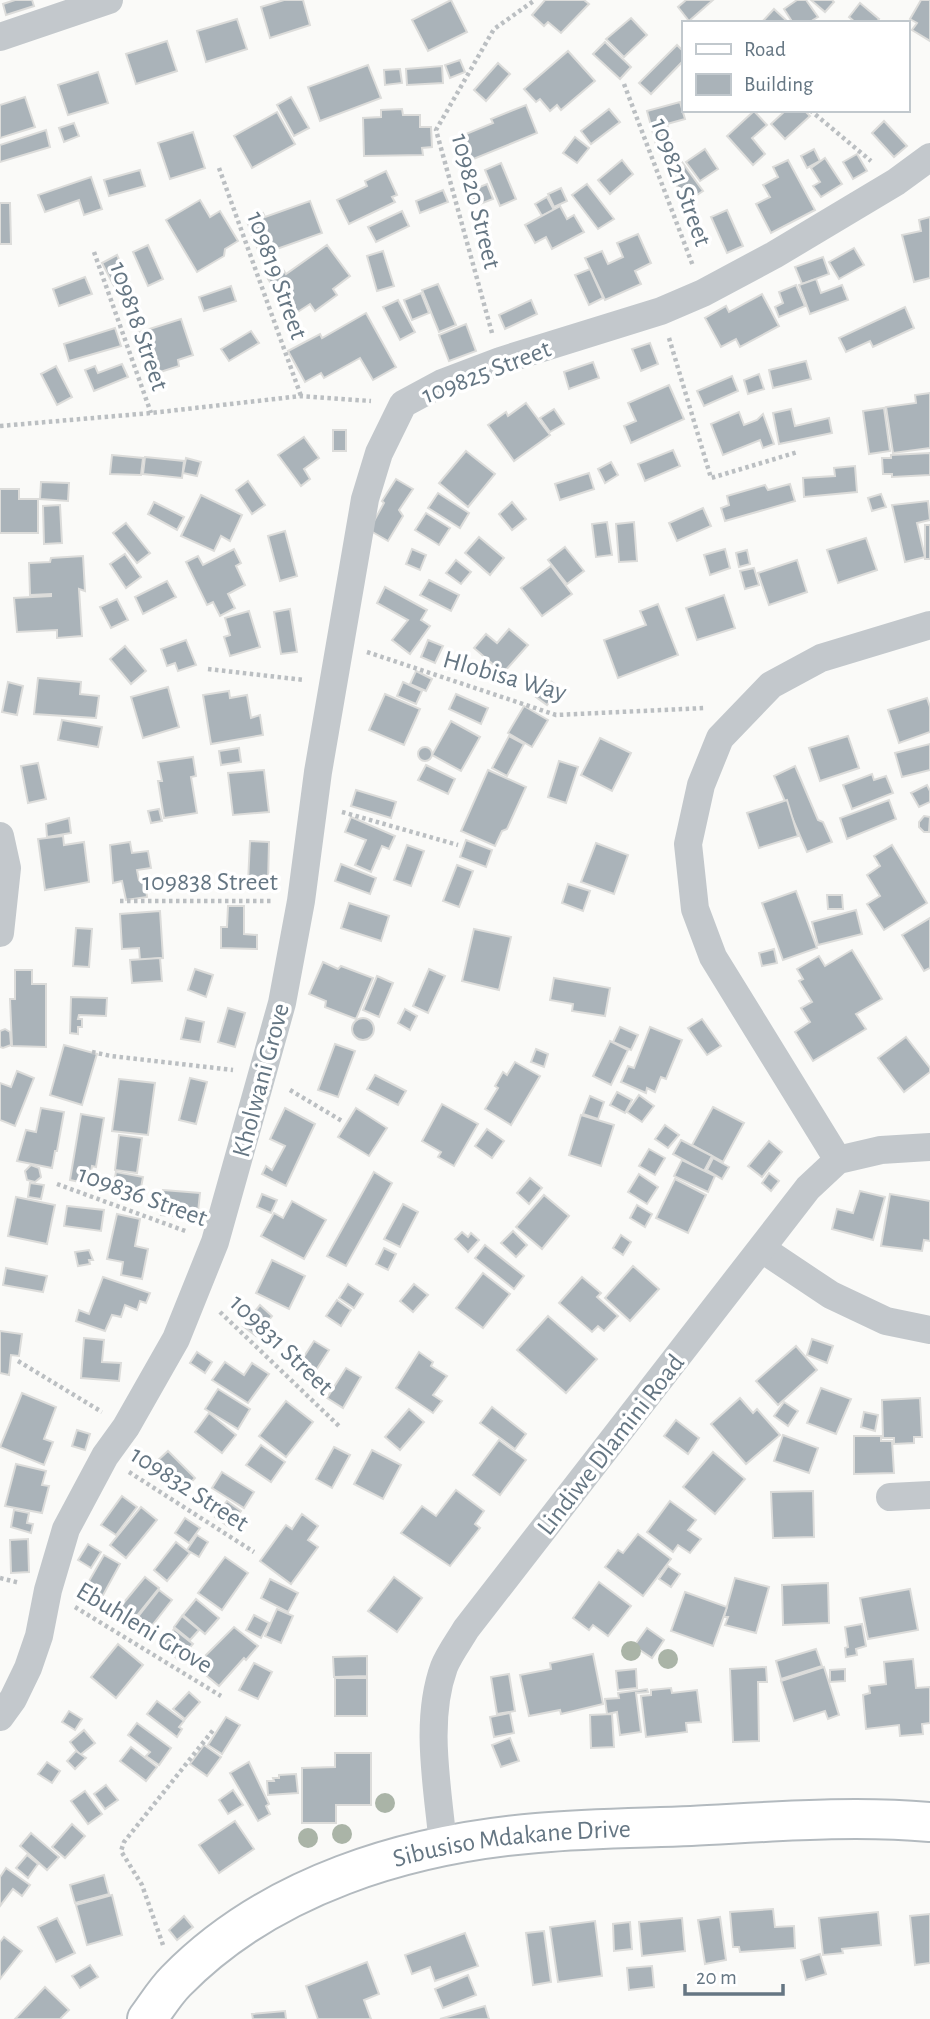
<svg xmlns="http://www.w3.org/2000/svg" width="930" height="2019" font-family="'Alegreya Sans',sans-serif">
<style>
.building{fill:#aab3b9;stroke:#dcdcda;stroke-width:2}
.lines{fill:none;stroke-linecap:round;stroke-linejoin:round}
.secondary-casing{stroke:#b3babf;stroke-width:42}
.path{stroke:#bbbfc2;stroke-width:4.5;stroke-dasharray:3.5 3.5;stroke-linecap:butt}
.street{stroke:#c3c8cc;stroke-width:28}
.secondary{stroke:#fff;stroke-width:38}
.tree{fill:#aab4a7}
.labels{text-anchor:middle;stroke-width:7;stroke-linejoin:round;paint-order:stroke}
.street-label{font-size:26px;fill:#657683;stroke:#fff}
</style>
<rect width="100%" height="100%" fill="#fafaf8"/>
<!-- building -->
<g class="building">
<path d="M15,0H32L34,6L6,15L3,4Z"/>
<path d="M284,0H303L310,25L270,38L261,7Z"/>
<path d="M451,0L467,32L428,51L412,20Z"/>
<path d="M545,0H584L589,4L561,33L548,22L544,26L532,15Z"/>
<path d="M686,0H713L689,21L678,7Z"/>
<path d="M797,0H806L818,17L813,20L815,23H793L784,9Z"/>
<path d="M811,0H832L834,2L825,12Z"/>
<path d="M921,0H930V41L912,30L917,23L910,19Z"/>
<path d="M860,3L879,19L876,23H856L849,17Z"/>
<path d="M774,9L789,23H761Z"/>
<path d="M631,18L647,35L624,57L606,39Z"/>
<path d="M237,19L247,49L206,62L197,31Z"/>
<path d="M167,41L177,71L136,84L126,54Z"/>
<path d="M605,42L631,67L620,79L593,54Z"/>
<path d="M677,45L683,51V61L651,94L639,83Z"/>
<path d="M568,51L595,81L561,110L557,105L550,111L540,99L536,102L524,89Z"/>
<path d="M460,60L465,72L450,78L445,65Z"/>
<path d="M498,63L510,74L486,101L474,90Z"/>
<path d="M368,65L381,98L320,121L308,87Z"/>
<path d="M442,66L443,83L407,85L406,69Z"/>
<path d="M400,69L402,83L385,85L384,70Z"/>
<path d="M98,72L108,103L68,115L58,85Z"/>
<path d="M25,97L35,127L0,138V105Z"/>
<path d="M291,97L309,128L294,136L277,105Z"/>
<path d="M680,102L685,119L667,124L672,144L657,148L647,111Z"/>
<path d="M526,105L537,133L471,160L461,136L493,123L491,119Z"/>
<path d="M402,109L403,115H420V127H431L432,147L422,148L423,155L364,156L363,118L381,117V110Z"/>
<path d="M609,109L620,122L591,144L581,131Z"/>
<path d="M786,110H804L810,116L785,139L771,124Z"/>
<path d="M754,111L767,125L752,138L765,154L753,165L727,136Z"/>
<path d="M277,112L295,144L252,168L234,136Z"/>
<path d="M884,121L907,146L894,157L872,133Z"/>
<path d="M74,123L79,136L64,142L59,128Z"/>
<path d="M46,130L50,147L0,162V145Z"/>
<path d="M193,132L205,168L170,179L158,143Z"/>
<path d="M575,137L589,148L577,163L563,153Z"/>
<path d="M705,149L718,169L700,181L686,162Z"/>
<path d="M814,149L820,161L807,168L801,156Z"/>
<path d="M857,154L867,171L853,179L843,162Z"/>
<path d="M825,158L842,184L821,197L813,186L820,182L811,168Z"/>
<path d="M622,160L633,174L610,194L598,180Z"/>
<path d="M788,160L815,210L771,233L756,204L770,197L763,185L778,177L773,167Z"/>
<path d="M682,162L703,191L688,201L667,172Z"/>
<path d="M501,163L516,199L500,206L485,170Z"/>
<path d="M140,170L145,186L109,196L104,180Z"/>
<path d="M386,171L397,195L392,197L395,202L349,224L337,200L367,186L365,181Z"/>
<path d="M91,177L102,209L84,215L79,200L45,212L38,195Z"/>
<path d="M487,184L493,199L475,206L470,191Z"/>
<path d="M587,184L614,219L598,229L572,195Z"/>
<path d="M561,188L567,201L554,207L548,194Z"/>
<path d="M443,190L448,202L420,213L416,201Z"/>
<path d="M547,197L554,210L542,216L535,204Z"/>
<path d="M200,200L210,217L220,211L238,241L225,249L224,256L197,272L166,220Z"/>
<path d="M310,201L322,233L260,255L246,219L263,213L265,217Z"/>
<path d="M0,203H10L11,244H0Z"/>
<path d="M560,206L567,219L574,215L584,232L552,249L546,237L535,243L525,225Z"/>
<path d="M727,210L743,246L727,253L711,217Z"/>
<path d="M402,211L409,226L376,242L368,227Z"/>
<path d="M930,217V278L914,282L902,235L921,231L919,220Z"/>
<path d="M638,234L651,263L635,271L641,284L605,300L585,258L602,251L608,264L623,257L617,243Z"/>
<path d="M148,245L163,279L148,286L133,252Z"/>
<path d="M327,245L350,276L333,289L337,295L315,311L310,304L293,315L268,279L282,268L286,274Z"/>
<path d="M854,248L864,265L839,279L829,262Z"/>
<path d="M383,251L394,286L377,291L367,256Z"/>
<path d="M117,255L129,281L115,288L102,263Z"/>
<path d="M823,257L829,274L802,284L795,267Z"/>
<path d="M590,269L603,298L589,305L575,275Z"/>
<path d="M85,277L92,294L59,306L53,289Z"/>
<path d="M816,279L821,293L842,285L848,300L810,314L799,285Z"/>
<path d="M438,284L456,325L439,332L422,290Z"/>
<path d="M796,285L805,306L779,317L775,307L783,303L779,292Z"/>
<path d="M231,286L236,301L204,311L199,297Z"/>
<path d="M421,293L429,313L412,320L404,300Z"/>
<path d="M762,294L779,326L740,347L736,339L721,347L705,318L726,306L729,312Z"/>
<path d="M398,300L415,332L400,340L383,307Z"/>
<path d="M531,300L537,314L505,329L499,315Z"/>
<path d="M905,307L914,328L873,347L870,341L846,352L839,338Z"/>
<path d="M366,313L396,367L373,380L360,358L324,378L321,373L305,382L288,351L320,334L322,338Z"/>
<path d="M181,319L193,355L178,360L179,366L151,375L137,333Z"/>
<path d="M466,324L476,351L449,361L439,335Z"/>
<path d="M115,328L121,346L69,361L64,344Z"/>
<path d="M251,331L259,343L229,361L221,349Z"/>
<path d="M650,343L658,364L641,371L632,349Z"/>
<path d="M806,361L811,379L773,388L769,370Z"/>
<path d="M593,362L599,378L569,389L564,372Z"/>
<path d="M122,364L128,377L94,391L85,370L95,366L98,373Z"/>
<path d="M56,366L72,397L57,405L41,374Z"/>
<path d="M759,374L764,389L748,394L744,380Z"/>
<path d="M732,376L738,391L704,406L697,391Z"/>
<path d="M669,385L684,419L631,443L624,426L636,421L628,403Z"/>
<path d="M930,393V448L893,453L886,407L916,403L915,395Z"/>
<path d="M526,403L550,435L514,461L488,425L506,412L508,416Z"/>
<path d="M884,408L890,451L869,454L863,411Z"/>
<path d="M554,409L564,424L550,432L540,418Z"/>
<path d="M791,409L795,426L829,418L832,433L779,444L773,413Z"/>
<path d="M739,412L744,425L757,420L763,414L774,444L763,448L760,440L723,455L711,424Z"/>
<rect x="333" y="430" width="13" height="21"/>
<path d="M304,437L319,458L304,469L310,479L301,486L278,455Z"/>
<path d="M673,450L680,466L645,481L638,464Z"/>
<path d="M466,451L495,474L468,507L439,483Z"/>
<path d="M930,453V475L892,477V474H883L882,458H891V455Z"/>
<path d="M112,455L143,458L141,475L110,474Z"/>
<path d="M145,457L184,461L182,478L143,474Z"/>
<path d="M186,458L201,462L197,476L183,473Z"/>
<path d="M611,462L618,475L605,483L598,469Z"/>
<path d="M855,466L857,492L804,497L803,478L835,476L834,468Z"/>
<path d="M589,473L594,489L560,500L555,484Z"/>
<path d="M396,479L413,489L399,510L403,516L388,541L369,530L384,503L382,501Z"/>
<path d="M248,481L265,505L252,514L236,490Z"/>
<path d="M41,482L69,483L68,501L40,499Z"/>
<path d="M790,484L795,501L725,521L721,508L729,505L727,496L765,485L768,490Z"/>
<path d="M0,489H19V499H38V533H0Z"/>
<path d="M438,493L469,513L460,528L428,508Z"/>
<path d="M881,494L886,507L872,511L868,498Z"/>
<path d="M201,495L242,515L230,541L221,536L214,551L181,536Z"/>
<path d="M928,501L930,520L917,523L925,557L905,562L892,505Z"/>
<path d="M154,502L184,517L177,530L148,514Z"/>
<path d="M512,502L526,519L512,530L499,514Z"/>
<path d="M60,505L62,543L44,544L43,506Z"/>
<path d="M703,508L711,526L677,541L669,523Z"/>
<path d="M426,513L450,528L439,545L415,530Z"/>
<path d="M607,522L612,555L596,557L592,524Z"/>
<path d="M634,522L637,561L619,562L616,524Z"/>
<path d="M126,523L150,553L137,563L113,533Z"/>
<rect x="925" y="525" width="5" height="34"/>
<path d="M285,531L297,576L280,581L268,536Z"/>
<path d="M479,537L504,558L490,575L465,553Z"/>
<path d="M866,538L877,570L838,583L827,550Z"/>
<path d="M565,547L584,571L567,584L548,560Z"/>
<path d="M234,549L241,563L236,566L245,585L228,594L235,608L220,616L213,602L207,605L186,562L198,556L203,565Z"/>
<path d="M412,549L426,555L420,570L406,564Z"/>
<path d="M725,549L730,568L710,575L704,555Z"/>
<path d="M747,550L750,564L739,567L736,553Z"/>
<path d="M125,554L141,577L126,588L110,564Z"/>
<path d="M83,556L85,591L79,589L82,636L57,638V630L17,632L14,598L51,596V594L30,595L29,563L50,562L51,558Z"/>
<path d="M456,560L471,572L461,584L446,573Z"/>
<path d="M797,560L807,592L769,605L758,573Z"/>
<path d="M551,566L572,594L542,616L521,588Z"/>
<path d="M754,568L759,585L745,589L740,571Z"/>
<path d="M429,580L459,595L451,611L420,595Z"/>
<path d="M167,581L176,597L143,614L135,597Z"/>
<path d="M385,587L427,610L421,620L430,626L410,654L392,640L408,620L377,603Z"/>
<path d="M724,595L735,628L697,640L686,608Z"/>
<path d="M117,599L128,620L111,628L100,607Z"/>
<path d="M658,604L678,655L618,678L604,640L646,625L640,611Z"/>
<path d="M290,609L297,652L281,654L274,612Z"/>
<path d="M249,611L260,647L230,656L224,637L230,635L225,618Z"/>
<path d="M509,629L528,645L503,673L474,648L486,634L497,643Z"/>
<path d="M186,640L196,665L178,671L175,663L167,666L161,649Z"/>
<path d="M428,640L443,646L435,663L421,657Z"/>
<path d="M125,646L146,671L131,684L110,659Z"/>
<path d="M416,671L432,679L426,691L410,684Z"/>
<path d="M38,678L81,682L80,694L99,696L96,718L34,714Z"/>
<path d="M549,680L560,688L547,705L536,697Z"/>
<path d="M8,682L23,686L17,715L2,712Z"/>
<path d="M403,682L422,691L416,704L397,696Z"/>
<path d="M168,687L179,727L143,738L131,697Z"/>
<path d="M229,691L230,698L247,695L251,718L260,715L263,735L211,744L203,695Z"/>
<path d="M385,694L420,709L404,745L369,730Z"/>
<path d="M456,694L488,708L481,724L449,709Z"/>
<path d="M927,698L930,707V732L899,743L888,710Z"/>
<path d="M524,706L548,720L532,747L508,733Z"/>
<path d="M62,720L102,727L98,747L58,740Z"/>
<path d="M451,721L480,737L461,771L432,755Z"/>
<path d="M509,736L524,744L507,776L492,768Z"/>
<path d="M848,736L859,768L820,781L809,748Z"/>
<path d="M600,738L631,753L612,791L581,775Z"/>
<path d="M930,744V770L902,777L895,753Z"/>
<circle cx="425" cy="754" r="7"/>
<path d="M239,748L241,762L221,765L219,751Z"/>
<path d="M193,757L196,776L191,777L197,813L164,818L158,781H162L158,762Z"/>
<path d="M559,761L578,767L566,803L548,797Z"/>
<path d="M38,763L46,799L28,803L21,766Z"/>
<path d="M426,765L455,779L448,794L418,780Z"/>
<path d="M795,766L818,820L823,822L832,842L807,852L774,776Z"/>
<path d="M264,770L269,812L233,815L228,773Z"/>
<path d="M488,770L526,787L507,829L502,831L495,846L461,831Z"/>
<path d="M872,774L874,780L886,776L893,793L852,809L843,785Z"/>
<path d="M927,785L930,791V802L919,807L911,793Z"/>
<path d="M356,790L396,802L391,818L351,806Z"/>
<path d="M787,800L798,836L759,848L747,813Z"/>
<path d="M889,800L896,819L847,839L840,818Z"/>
<path d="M159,809L162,821L151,823L148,811Z"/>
<path d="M924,816L930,817L929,832H924L919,827V822Z"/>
<path d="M351,817L395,836L389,849L382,846L371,872L355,865L366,840L345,832Z"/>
<path d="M69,818L71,833L47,837L46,824Z"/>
<path d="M63,836L64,845L84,842L89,882L45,890L38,839Z"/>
<path d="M466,840L492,850L486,867L460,857Z"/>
<path d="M250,841L269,842L268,883L248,882Z"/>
<path d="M130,842L132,853L148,851L151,868L137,870L139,880L145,879L147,897L126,900L122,881L113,883L110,845Z"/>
<path d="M596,843L628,855L614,894L581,882Z"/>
<path d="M407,845L424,851L411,886L394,880Z"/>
<path d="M892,845L927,903L884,930L867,904L880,896L867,875L880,866L874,856Z"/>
<path d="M341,864L376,878L370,894L335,881Z"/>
<path d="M457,865L473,871L459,907L443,901Z"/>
<path d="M568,884L590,891L583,911L562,903Z"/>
<path d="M796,891L817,948L783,960L762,903Z"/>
<path d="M827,895H842L843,909H828Z"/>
<path d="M349,903L389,916L381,941L341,928Z"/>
<path d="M228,906H244V934L257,935V949L221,948V927H227Z"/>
<path d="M856,910L862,934L818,945L812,922Z"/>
<path d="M160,911L163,958L140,960L139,948L122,949L120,914Z"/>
<path d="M930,918V968L924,971L902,935Z"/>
<path d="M76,928L92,929L89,967L73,966Z"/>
<path d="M474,929L511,937L499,990L462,981Z"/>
<path d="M774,949L777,963L762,966L759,953Z"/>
<path d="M852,950L882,999L856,1014L866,1029L813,1061L795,1032L810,1022L801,1008L812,1002L799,981L803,979L797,969L819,956L825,966Z"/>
<path d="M160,958L162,981L132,983L130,960Z"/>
<path d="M323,962L338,969L341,966L373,978L356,1019L325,1007L326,1001L309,994Z"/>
<path d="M195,969L213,975L206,997L188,990Z"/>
<path d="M429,969L445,976L428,1013L413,1006Z"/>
<path d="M15,970H32V984H46V1047L12,1046L10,999H15Z"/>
<path d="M377,976L393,983L379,1017L363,1010Z"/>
<path d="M554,978L610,988L605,1016L572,1011L573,1004L550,1000Z"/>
<path d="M71,997L107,998L106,1016L79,1015L78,1019H82V1027H78V1034L70,1033Z"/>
<path d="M228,1008L245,1013L235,1047L218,1042Z"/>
<path d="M405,1009L417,1016L410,1030L398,1023Z"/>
<path d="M186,1018L204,1022L200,1042L181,1039Z"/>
<circle cx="363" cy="1029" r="11"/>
<path d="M702,1019L721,1046L707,1055L688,1028Z"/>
<path d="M620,1027L638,1035L631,1050L613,1042Z"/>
<path d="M650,1027L682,1040L666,1079L661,1077L655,1092L647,1088L646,1093L621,1082L628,1066L634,1068Z"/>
<path d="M5,1029L10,1032L11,1045L3,1048L0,1047V1031Z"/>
<path d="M906,1037L930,1068V1072L904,1092L878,1058Z"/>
<path d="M610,1041L628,1050L611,1085L593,1076Z"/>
<path d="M335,1044L355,1051L338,1097L318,1090Z"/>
<path d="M64,1045L97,1054L82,1105L50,1095Z"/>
<path d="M536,1049L548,1054L544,1067L531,1062Z"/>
<path d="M515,1062L540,1076L511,1125L485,1109L498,1088L495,1086L503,1072L507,1075Z"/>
<path d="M17,1071L34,1078L15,1126L0,1120V1083L11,1087Z"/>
<path d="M375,1075L406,1091L398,1105L367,1089Z"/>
<path d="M190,1078L207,1082L196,1124L179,1120Z"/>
<path d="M119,1079L155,1083L148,1135L112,1131Z"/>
<path d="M617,1092L632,1100L625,1113L610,1105Z"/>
<path d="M639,1095L654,1106L642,1122L627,1112Z"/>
<path d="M590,1096L604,1102L598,1119L583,1114Z"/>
<path d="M442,1104L478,1124L454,1166L438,1157L441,1152L422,1141Z"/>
<path d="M713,1107L744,1123L723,1162L692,1145Z"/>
<path d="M41,1108L64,1112L57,1151H55L52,1168L17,1161L26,1130L36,1132Z"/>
<path d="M285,1108L315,1124L286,1186L262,1174L266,1166L272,1170L285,1146L270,1139Z"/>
<path d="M356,1108L387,1128L369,1156L338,1137Z"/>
<path d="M81,1114L104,1118L96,1167L92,1166L89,1184L70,1180Z"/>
<path d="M581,1115L614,1125L601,1166L569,1155Z"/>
<path d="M665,1125L679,1135L668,1148L655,1139Z"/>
<path d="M487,1129L504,1141L492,1158L475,1146Z"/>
<path d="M119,1135L142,1138L137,1173L115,1170Z"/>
<path d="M681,1140L712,1156L704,1171L673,1154Z"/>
<path d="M769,1141L782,1152L762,1177L748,1166Z"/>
<path d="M649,1149L665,1158L655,1175L639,1166Z"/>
<path d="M713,1158L729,1167L722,1179L707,1170Z"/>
<path d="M682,1160L715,1176L708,1192L674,1176Z"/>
<path d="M31,1165L39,1168L41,1177L35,1182L27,1180L25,1171Z"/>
<path d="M116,1172L143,1177L140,1193L125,1191L124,1194L112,1192Z"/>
<path d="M374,1172L392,1183L346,1266L327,1256Z"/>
<path d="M769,1173L779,1181L771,1191L762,1183Z"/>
<path d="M639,1174L658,1187L647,1204L628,1192Z"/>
<path d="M530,1178L542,1188L529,1204L517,1193Z"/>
<path d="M675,1179L706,1195L688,1233L656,1218Z"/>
<path d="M30,1183L44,1185L41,1199L28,1197Z"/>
<path d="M163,1190L200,1193L198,1212L174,1210L173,1216L161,1215Z"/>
<path d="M860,1191L885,1197L873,1240L832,1229L837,1209L853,1213Z"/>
<path d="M262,1194L277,1200L271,1213L257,1207Z"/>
<path d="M890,1194L930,1201V1241L924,1240L922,1251L881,1246Z"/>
<path d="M544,1195L569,1216L542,1249L516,1227Z"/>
<path d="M16,1197L55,1205L47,1244L8,1236Z"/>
<path d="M292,1201L326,1220L304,1259L261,1236L274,1213L283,1218Z"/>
<path d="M403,1204L418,1212L400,1247L384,1239Z"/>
<path d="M637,1205L652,1214L645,1227L630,1218Z"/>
<path d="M67,1206L104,1210L101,1231L64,1226Z"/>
<path d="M117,1214L140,1219L135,1246L148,1249L142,1279L121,1275L123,1262L107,1259Z"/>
<path d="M513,1231L527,1245L516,1257L501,1243Z"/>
<path d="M462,1232L468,1237L471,1233L479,1240L468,1252L455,1239Z"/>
<path d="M621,1235L631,1242L623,1255L613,1248Z"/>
<path d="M485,1245L524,1276L514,1289L475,1258Z"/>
<path d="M384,1248L396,1254L388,1270L376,1264Z"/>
<path d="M89,1250L93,1260H89L90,1264L78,1266L75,1252Z"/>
<path d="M272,1260L305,1276L289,1309L256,1293Z"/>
<path d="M633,1266L659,1289L630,1321L605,1298Z"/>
<path d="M6,1268L47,1276L43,1292L3,1285Z"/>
<path d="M483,1273L510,1294L483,1328L456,1308Z"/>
<path d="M103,1277L150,1293L146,1303L140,1301L137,1310L125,1305L121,1317L112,1315L105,1331L76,1321L79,1310L89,1314Z"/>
<path d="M582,1277L601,1293L597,1297L618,1316L604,1331L598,1326L592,1332L559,1303Z"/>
<path d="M348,1284L363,1294L354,1308L339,1298Z"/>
<path d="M414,1284L428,1295L413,1312L400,1301Z"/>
<path d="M337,1300L351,1310L341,1326L326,1316Z"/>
<path d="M260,1305L272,1316L256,1336L243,1326Z"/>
<path d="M548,1316L597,1359L566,1393L517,1350Z"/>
<path d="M0,1331L22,1334L19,1356L11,1355L9,1375L0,1373Z"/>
<path d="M84,1338L104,1340L102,1362L121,1363L119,1381L81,1378Z"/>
<path d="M812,1339L833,1346L827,1363L807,1355Z"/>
<path d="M314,1341L329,1350L311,1378L296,1369Z"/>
<path d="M796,1346L817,1370L778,1405L756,1381Z"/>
<path d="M197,1352L212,1362L205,1373L190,1363Z"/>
<path d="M419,1352L433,1362L431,1366L447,1376L433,1395L442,1401L433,1413L396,1388Z"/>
<path d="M225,1362L244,1375L252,1363L269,1374L248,1403L212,1380Z"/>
<path d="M346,1368L361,1377L343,1408L327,1398Z"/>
<path d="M821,1388L851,1399L836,1434L807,1423Z"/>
<path d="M218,1389L250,1409L238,1429L205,1409Z"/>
<path d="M22,1393L56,1407L44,1439L53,1442L44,1465L0,1447Z"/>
<path d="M740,1398L753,1413L757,1409L780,1435L746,1464L711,1424Z"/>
<path d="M920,1398L922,1437H914V1443L894,1444V1438H883L882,1400Z"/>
<path d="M286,1401L313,1422L286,1457L259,1436Z"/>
<path d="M784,1402L798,1411L788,1426L774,1416Z"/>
<path d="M492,1407L526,1434L515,1449L480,1423Z"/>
<path d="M409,1409L424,1422L400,1450L385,1437Z"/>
<path d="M864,1412L878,1415L875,1431L861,1427Z"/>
<path d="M209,1413L236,1435L222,1453L195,1432Z"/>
<path d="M676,1420L699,1438L688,1454L664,1436Z"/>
<path d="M77,1430L90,1434L85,1450L72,1446Z"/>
<path d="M783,1435L818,1448L809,1473L774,1461Z"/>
<path d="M854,1436H881V1441H892L894,1473L854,1474Z"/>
<path d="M499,1440L526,1460L500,1495L473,1475Z"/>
<path d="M261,1445L285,1462L271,1482L246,1465Z"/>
<path d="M334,1447L350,1455L332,1488L316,1479Z"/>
<path d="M372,1450L401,1465L383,1499L354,1484Z"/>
<path d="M168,1451L195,1478L183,1491L155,1463Z"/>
<path d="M713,1452L745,1479L715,1514L683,1487Z"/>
<path d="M16,1464L46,1471L42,1485L49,1486L42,1513L5,1506Z"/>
<path d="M222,1472L254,1492L244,1508L212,1488Z"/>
<path d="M456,1490L484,1511L475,1524L480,1528L450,1566L401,1533L422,1506L436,1516Z"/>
<path d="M813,1491L814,1537L773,1538L771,1492Z"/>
<path d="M122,1496L137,1507L116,1535L101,1525Z"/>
<path d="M227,1501L241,1511L229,1527L215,1517Z"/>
<path d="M670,1501L696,1520L688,1530L701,1539L690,1553L678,1545L673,1552L647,1532Z"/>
<path d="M141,1507L157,1520L126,1558L110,1545Z"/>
<path d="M14,1510L29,1513L27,1523L33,1524L31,1533L11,1527Z"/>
<path d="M302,1514L318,1526L308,1540L318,1547L291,1584L260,1561L286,1525L292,1529Z"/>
<path d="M185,1518L200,1528L189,1543L175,1533Z"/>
<path d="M638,1534L671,1559L643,1596L605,1567L618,1550L623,1553Z"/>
<path d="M197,1535L208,1542L199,1557L187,1550Z"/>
<path d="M28,1539L29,1572L11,1573L10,1540Z"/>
<path d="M176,1542L190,1553L167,1581L154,1570Z"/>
<path d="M88,1544L101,1552L91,1568L78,1560Z"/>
<path d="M104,1555L120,1564L102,1597L85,1588Z"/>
<path d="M225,1557L248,1573L222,1610L198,1593Z"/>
<path d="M668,1566L680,1574L671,1587L659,1579Z"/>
<path d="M145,1577L159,1588L135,1618L121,1606Z"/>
<path d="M394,1577L422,1598L397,1632L368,1611Z"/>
<path d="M735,1578L769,1587L756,1633L725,1625L728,1617H724Z"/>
<path d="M270,1579L298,1593L288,1612L261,1598Z"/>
<path d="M599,1582L631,1606L608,1636L593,1625L589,1630L573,1618Z"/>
<path d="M828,1583L829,1623L783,1625L782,1585Z"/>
<path d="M910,1589L918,1630L868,1639L860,1598Z"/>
<path d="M159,1590L172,1600L143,1637L130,1627Z"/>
<path d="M685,1592L727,1607L713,1646L671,1631Z"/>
<path d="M196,1599L219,1618L205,1634L183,1615Z"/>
<path d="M277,1609L293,1616L281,1643L265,1636Z"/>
<path d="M254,1615L269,1623L261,1638L246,1630Z"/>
<path d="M182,1616L199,1630L190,1640L174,1627Z"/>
<path d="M862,1624L866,1646L856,1649L857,1655L846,1657L845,1648L848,1647L845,1627Z"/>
<path d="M234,1627L258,1646L246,1660L244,1658L219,1686L195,1666Z"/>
<path d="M647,1628L664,1640L652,1658L634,1646Z"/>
<path d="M174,1629L193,1644L179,1660L161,1645Z"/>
<path d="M118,1644L143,1665L116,1698L91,1677Z"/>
<path d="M816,1649L822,1666L781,1679L776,1661Z"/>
<path d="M593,1654L603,1704L561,1714L560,1710L529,1716L520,1675L551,1669L550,1663Z"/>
<path d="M367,1656V1676L334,1677L333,1657Z"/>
<path d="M913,1659L916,1688L930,1687V1723L922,1724L923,1734L900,1736L899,1725L866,1729L863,1695L870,1693L869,1686L886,1684L884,1662Z"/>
<path d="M254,1663L272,1672L258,1699L239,1690Z"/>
<path d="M766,1667L767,1682H758L759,1741L733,1742L730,1669Z"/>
<path d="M824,1667L839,1715L828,1719L825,1711L794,1721L781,1681Z"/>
<path d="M636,1669L637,1688L618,1690L616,1671Z"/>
<path d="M845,1669V1681L830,1682V1670Z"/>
<path d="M509,1674L515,1711L497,1714L491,1677Z"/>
<rect x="335" y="1678" width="32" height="38"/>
<path d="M671,1688L672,1693L697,1690L701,1722L686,1723L687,1732L646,1737L641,1696L651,1695V1690Z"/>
<path d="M647,1689L648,1692L636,1693L641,1732L620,1735L617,1712L607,1714L605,1699L619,1698L618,1693Z"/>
<path d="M189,1692L200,1702L185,1719L173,1709Z"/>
<path d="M157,1701L184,1721L179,1727L182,1729L177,1737L147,1714Z"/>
<path d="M69,1711L82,1719L75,1730L62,1722Z"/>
<path d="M510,1713L514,1733L494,1737L490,1717Z"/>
<path d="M612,1714L614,1747L591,1748L590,1715Z"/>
<path d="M226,1717L240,1725L222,1754L208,1745Z"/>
<path d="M137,1723L171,1748L159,1765L146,1756L150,1752L128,1735Z"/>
<path d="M84,1730L95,1743L80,1755L70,1742Z"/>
<path d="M510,1738L519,1761L501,1767L492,1745Z"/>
<path d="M204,1745L221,1757L207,1776L190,1764Z"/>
<path d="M131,1747L157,1767L146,1781L120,1761Z"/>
<path d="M76,1751L86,1758L75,1769L67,1761Z"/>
<path d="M335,1753H371V1805H336V1823H302V1768L335,1767Z"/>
<path d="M47,1762L60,1771L52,1783L38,1774Z"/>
<path d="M249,1762L269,1804L266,1806L270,1814L258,1821L230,1773Z"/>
<path d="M296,1774L298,1793L268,1795L267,1781H274L273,1778H279V1775Z"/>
<path d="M106,1785L118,1800L105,1809L94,1794Z"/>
<path d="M233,1790L243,1805L228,1814L219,1800Z"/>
<path d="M85,1791L102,1814L88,1824L71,1801Z"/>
<path d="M235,1821L254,1849L219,1873L199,1845Z"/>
<path d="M72,1824L85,1836L65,1858L52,1847Z"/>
<path d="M31,1833L59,1857L47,1870L20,1846Z"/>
<path d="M27,1855L38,1864L28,1878L16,1868Z"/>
<path d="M6,1868L30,1885L22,1896L13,1889L0,1906V1877Z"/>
<path d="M104,1875L109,1894L75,1903L70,1885Z"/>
<path d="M112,1895L122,1935L87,1945L76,1905Z"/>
<path d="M773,1909L775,1927L794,1926L795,1948L740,1952L739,1947H733L730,1912Z"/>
<path d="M878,1912L881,1945L842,1949L843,1953L823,1955L819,1918Z"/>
<path d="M930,1914V1963L915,1965L910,1916Z"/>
<path d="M184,1916L193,1927L177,1940L169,1930Z"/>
<path d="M720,1917L726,1960L705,1964L698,1920Z"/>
<path d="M57,1918L75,1953L56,1962L38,1927Z"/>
<path d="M682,1918L685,1951L642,1956L639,1922Z"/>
<path d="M595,1921L602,1976L558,1982L550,1927Z"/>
<path d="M630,1922L632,1949L614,1951L613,1924Z"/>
<path d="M544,1931L551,1982L533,1985L526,1933Z"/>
<path d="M465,1933L478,1966L435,1981L430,1967L412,1974L405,1955Z"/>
<path d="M4,1937L22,1951L0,1979V1942Z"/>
<path d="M820,1954L826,1974L806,1980L801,1960Z"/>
<path d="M367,1962L379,1994L364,2000L371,2019H318L306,1986Z"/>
<path d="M90,1965L98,1977L80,1988L72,1976Z"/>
<path d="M652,1966L654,1987L629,1990L627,1968Z"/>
<path d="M468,1975L476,1995L443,2008L435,1989Z"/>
<path d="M45,1987L69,2010L60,2019H15Z"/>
<path d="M485,2006L489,2019H440Z"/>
<path d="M285,2011L286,2019H253L252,2014Z"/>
</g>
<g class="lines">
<defs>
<g id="secondary">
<path id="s1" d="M147,2019C156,2007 165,1992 176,1981C270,1885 407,1844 537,1833C588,1828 640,1828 691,1826C770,1822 851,1815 930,1822"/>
</g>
</defs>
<!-- secondary casing -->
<use href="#secondary" class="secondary-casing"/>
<!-- path -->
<g class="path">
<path d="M624,84L693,266"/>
<path d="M810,110L871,161"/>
<path d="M219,168L301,396"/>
<path d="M94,252L151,413"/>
<path d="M492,333L436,130L494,29L535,0"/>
<path d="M669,338L711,478L798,452"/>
<path d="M0,426L151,413L301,396L371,401"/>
<path d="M367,652L556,715L705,708"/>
<path d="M208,669L304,680"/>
<path d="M342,812L458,845"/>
<path d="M120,901H272"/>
<path d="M92,1052L111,1056L233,1070"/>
<path d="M290,1090L342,1121"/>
<path d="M57,1184L188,1232"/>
<path d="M220,1312L340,1427"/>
<path d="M18,1361L102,1412"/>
<path d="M129,1472L254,1552"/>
<path d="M0,1578L20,1583"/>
<path d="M75,1607L221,1696"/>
<path d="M163,1945L142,1885L121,1851L124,1842L214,1729"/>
</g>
<!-- street -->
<g class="street">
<path d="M0,37L109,0"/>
<path d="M0,836L7,868L0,933"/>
<path d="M838,1160L713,957L695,909L688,844L701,785L720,738L771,685L821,658L930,625"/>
<path d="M762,1249L831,1295L886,1321L930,1330"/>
<path d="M890,1497L930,1495"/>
<path d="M0,1717L13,1699L28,1668L39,1636L48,1590L66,1529L105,1456L126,1427L176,1339L215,1242L282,1003L301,901L318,772L365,499L379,453L403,404L442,383L500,361L661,311L703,293L774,255L896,182L930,157"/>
<path d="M443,1846C438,1788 424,1722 444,1667C449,1654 459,1641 466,1629L808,1188L838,1160L881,1150L930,1147"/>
</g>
<!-- secondary -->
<use href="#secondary" class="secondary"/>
</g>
<!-- trees -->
<g class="tree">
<circle cx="631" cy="1651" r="10"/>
<circle cx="668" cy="1659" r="10"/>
<circle cx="385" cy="1803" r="10"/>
<circle cx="342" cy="1834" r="10"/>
<circle cx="308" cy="1838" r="10"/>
</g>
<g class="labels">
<!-- street labels -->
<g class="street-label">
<text transform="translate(682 182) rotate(70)" y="9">109821 Street</text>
<text transform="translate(477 201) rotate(76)" y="9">109820 Street</text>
<text transform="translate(278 275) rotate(70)" y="9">109819 Street</text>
<text transform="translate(140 326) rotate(71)" y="9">109818 Street</text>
<text transform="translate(486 371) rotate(-21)" y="9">109825 Street</text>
<text transform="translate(505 675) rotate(16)" y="9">Hlobisa Way</text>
<text x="210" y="890">109838 Street</text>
<text transform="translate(260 1080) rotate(-75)" y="9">Kholwani Grove</text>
<text transform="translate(143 1195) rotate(20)" y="9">109836 Street</text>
<text transform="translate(282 1344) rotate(44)" y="9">109831 Street</text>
<text transform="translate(610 1444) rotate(-52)" y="9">Lindiwe Dlamini Road</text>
<text transform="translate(190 1488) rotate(33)" y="9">109832 Street</text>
<text transform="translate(145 1627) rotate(31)" y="9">Ebuhleni Grove</text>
<text dy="9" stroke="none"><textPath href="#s1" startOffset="420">Sibusiso Mdakane Drive</textPath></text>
</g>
</g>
<!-- legend -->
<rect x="682" y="21" width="228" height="91" fill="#ffffff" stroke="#c1c8cd" stroke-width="2"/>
<rect x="696" y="44" width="35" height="10" fill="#ffffff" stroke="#c1c8cd" stroke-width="2"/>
<text x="744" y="56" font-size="21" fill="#657683">Road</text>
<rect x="696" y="74" width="35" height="21" fill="#aab3b9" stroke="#c1c8cd" stroke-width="2"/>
<text x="744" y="91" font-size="21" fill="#657683">Building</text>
<!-- scale -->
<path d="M685 1984v10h98v-10" fill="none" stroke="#657683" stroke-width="3.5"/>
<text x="696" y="1984" font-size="21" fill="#657683" stroke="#ffffff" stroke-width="5" paint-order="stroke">20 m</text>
</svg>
